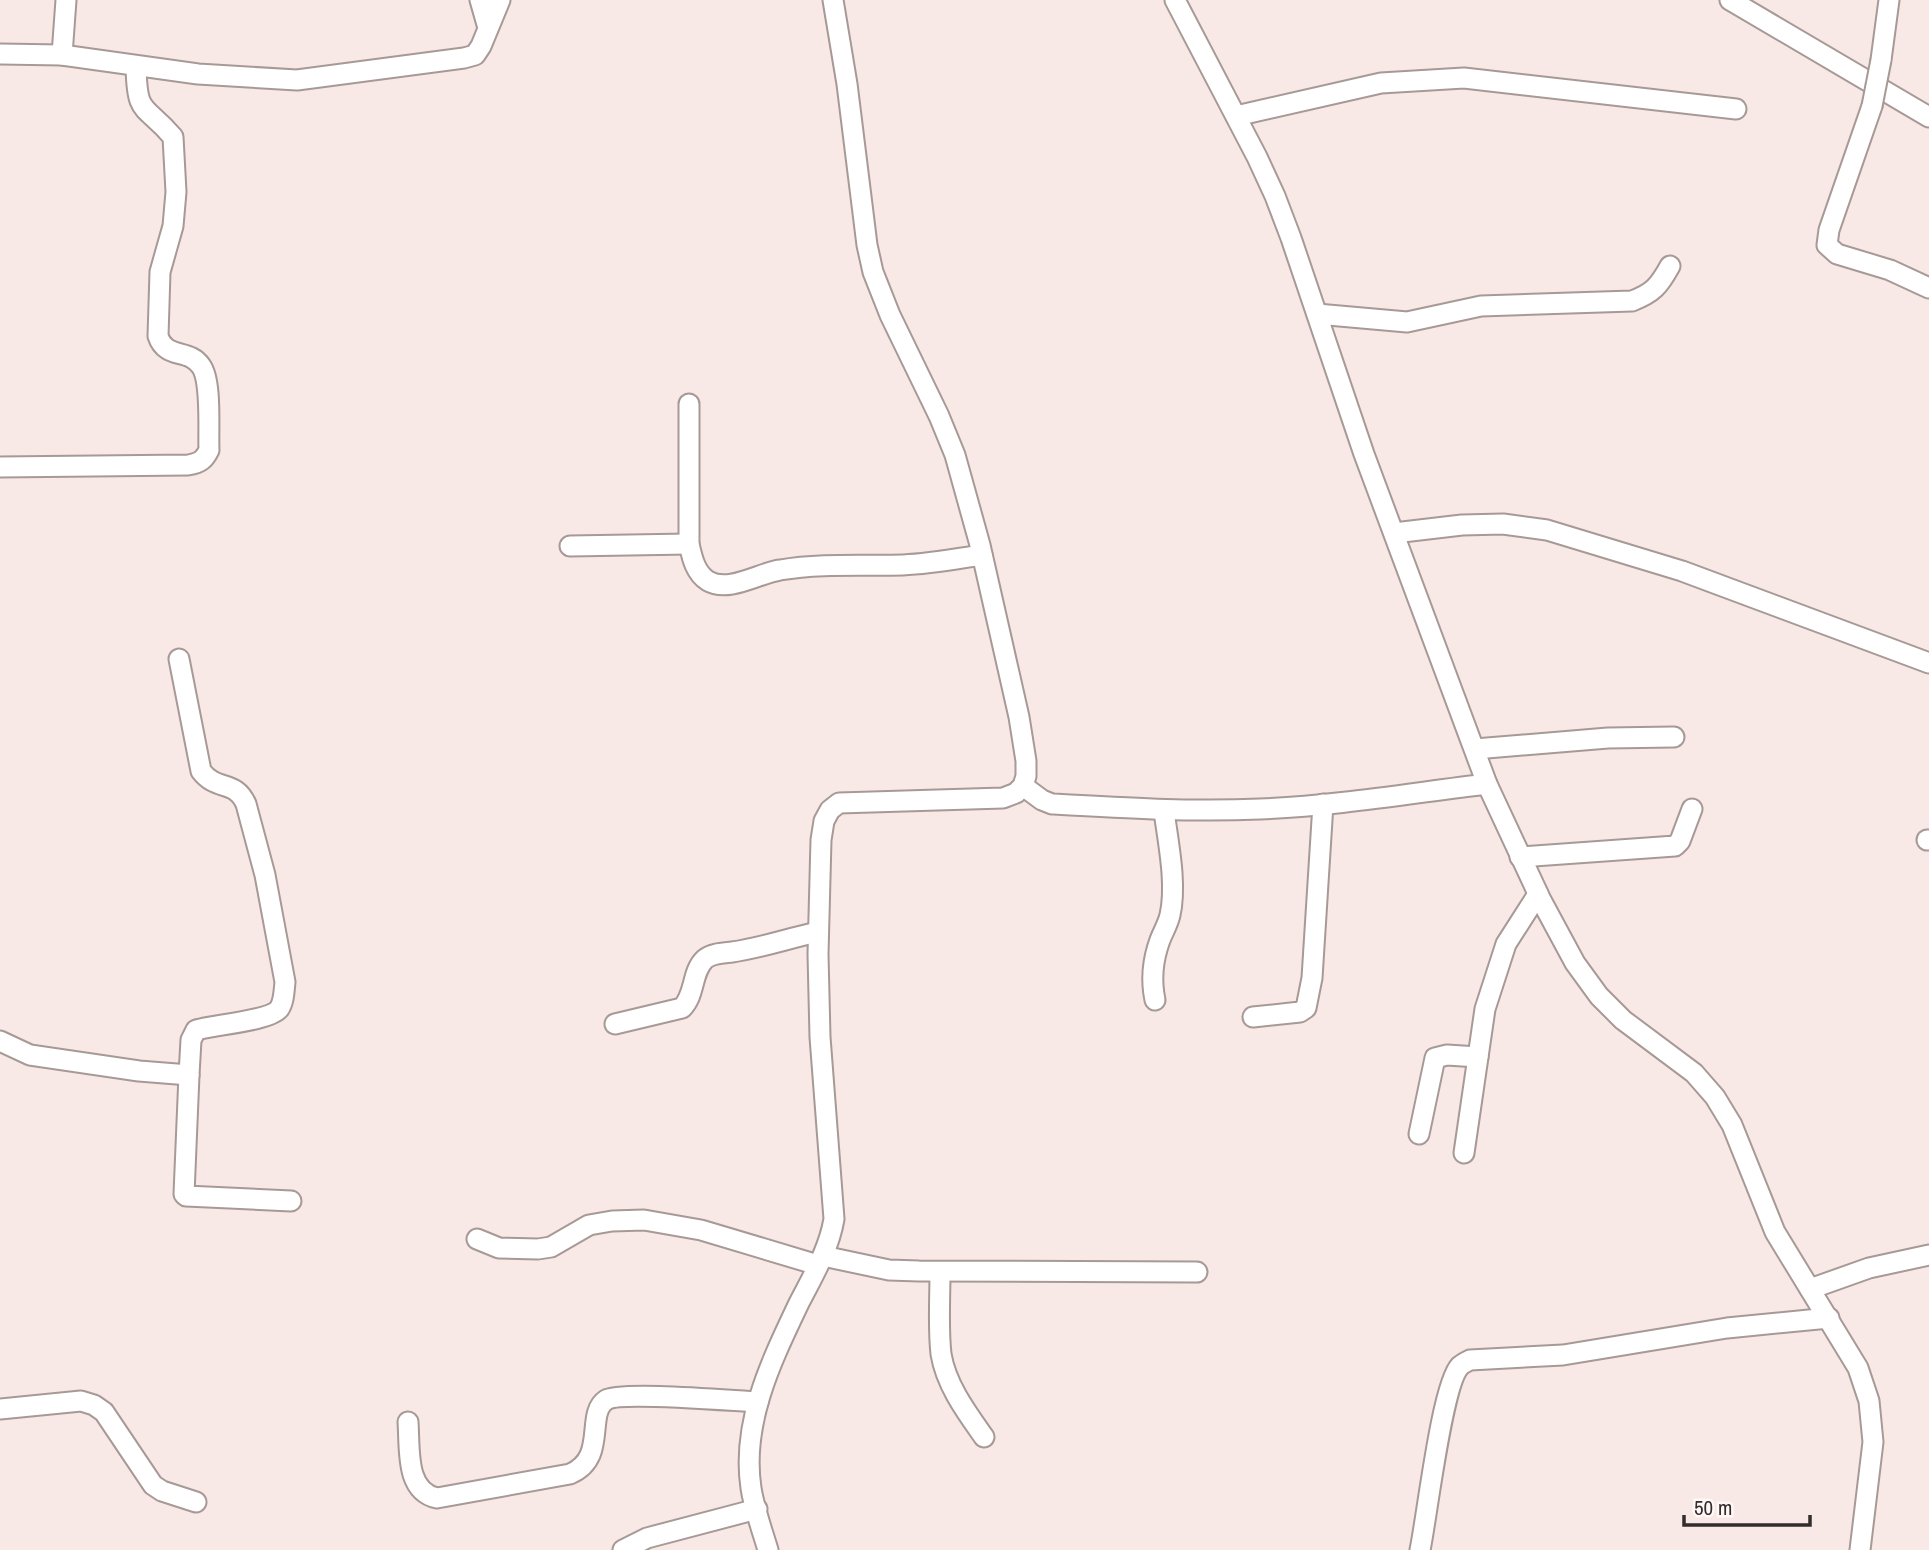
<svg xmlns="http://www.w3.org/2000/svg" width="1929" height="1550" font-family="'Archivo Narrow',sans-serif">
<style>
.lines{fill:none;stroke-linecap:round;stroke-linejoin:round}
.minor-casing{stroke:#a79996;stroke-width:23}
.minor{stroke:#fff;stroke-width:19}
.minor-bridge-casing{stroke:#a79996;stroke-width:23;stroke-linecap:butt}
.minor-bridge{stroke:#fff;stroke-width:19}
</style>
<rect width="100%" height="100%" fill="#f8e9e6"/>
<g class="lines">
<defs>
<g id="minor">
<path d="M480,0L488,28"/>
<path d="M1175,0L1257,157L1275,196L1291,238L1364,454L1487,784L1541,900L1575,963L1599,996L1623,1020L1694,1073L1715,1097L1732,1125L1775,1232L1858,1368L1869,1401L1873,1442L1860,1550"/>
<path d="M1730,0L1929,117"/>
<path d="M0,54L62,55L198,74L297,80L464,58L475,55L481,46L500,0"/>
<path d="M62,55L66,0"/>
<path d="M1881,60L1889,0"/>
<path d="M1872,106L1829,230L1827,245L1837,254L1890,270L1929,288"/>
<path d="M1236,116L1381,83L1464,78L1736,109"/>
<path d="M1317,314L1407,322L1481,306L1632,301C1653,293 1659,286 1670,266"/>
<path d="M689,404V544C692,557 695,573 708,581C729,593 759,573 780,570C821,563 862,566 903,565C929,564 956,559 982,555"/>
<path d="M0,467L188,465C200,463 204,460 209,450C208,430 212,381 201,366C189,348 166,360 158,336L160,272L173,226L176,192L173,137C144,103 137,117 136,66"/>
<path d="M1394,533L1462,525L1503,524L1547,530L1682,571L1929,663"/>
<path d="M570,546L689,544"/>
<path d="M1475,749L1608,738L1674,737"/>
<path d="M1023,786L1042,800L1052,804C1122,808 1191,812 1260,809C1336,806 1412,793 1487,784"/>
<path d="M1927,840H1929"/>
<path d="M1520,857L1675,846L1680,841L1692,809"/>
<path d="M1155,1000C1151,981 1153,959 1160,940C1163,932 1168,924 1170,915C1177,884 1168,842 1164,811"/>
<path d="M1253,1017L1300,1012L1306,1008L1312,978L1323,804"/>
<path d="M615,1024L682,1008C696,994 691,972 705,959C712,953 724,953 732,952C761,948 789,938 818,932"/>
<path d="M0,1041L30,1055L139,1071L189,1075L191,1040L196,1030C213,1025 269,1021 279,1009C284,1002 284,991 285,982L265,875L246,804C235,779 217,792 201,771L179,659"/>
<path d="M189,1075L184,1194L186,1196L291,1201"/>
<path d="M1419,1134L1435,1058L1447,1055L1478,1057"/>
<path d="M1464,1153L1485,1009L1506,944L1538,894"/>
<path d="M477,1239L499,1248L538,1249L551,1247L589,1225L612,1221L644,1220L701,1230L818,1265"/>
<path d="M823,1256L889,1270L919,1271L1197,1272"/>
<path d="M940,1272C940,1299 938,1328 941,1354C946,1385 967,1413 984,1437"/>
<path d="M1810,1289L1869,1268L1929,1255"/>
<path d="M0,1409L81,1401L94,1405L104,1412L153,1485L162,1491L196,1502"/>
<path d="M408,1422C410,1449 405,1491 437,1498L570,1474C608,1458 585,1414 606,1400C621,1391 734,1401 758,1402"/>
<path d="M623,1550L647,1538L757,1509"/>
<path d="M768,1550C762,1530 754,1508 751,1488C741,1422 772,1360 799,1303C813,1276 829,1249 834,1219L820,1037L818,954L821,840L824,821L830,810L839,803L1003,798L1016,793L1023,786L1026,776V761L1019,717L980,545L955,455L939,416L890,315L873,272L867,245L847,84L833,0"/>
<path d="M1420,1550C1427,1517 1442,1384 1460,1366C1462,1364 1468,1361 1470,1360L1563,1355L1727,1328L1829,1318"/>
</g>
</defs>
<!-- minor casing -->
<use href="#minor" class="minor-casing"/>
<!-- minor -->
<use href="#minor" class="minor"/>
<defs>
<path id="minor-bridge" d="M1872,106L1881,60"/>
</defs>
<!-- minor-bridge casing -->
<use href="#minor-bridge" class="minor-bridge-casing"/>
<!-- minor-bridge -->
<use href="#minor-bridge" class="minor-bridge"/>
</g>
<!-- scale -->
<path d="M1684 1515v10h126v-10" fill="none" stroke="#322d2c" stroke-width="3.5"/>
<text x="1694" y="1515" font-size="21" fill="#322d2c" stroke="#fff8f7" stroke-width="5" paint-order="stroke">50 m</text>
</svg>
